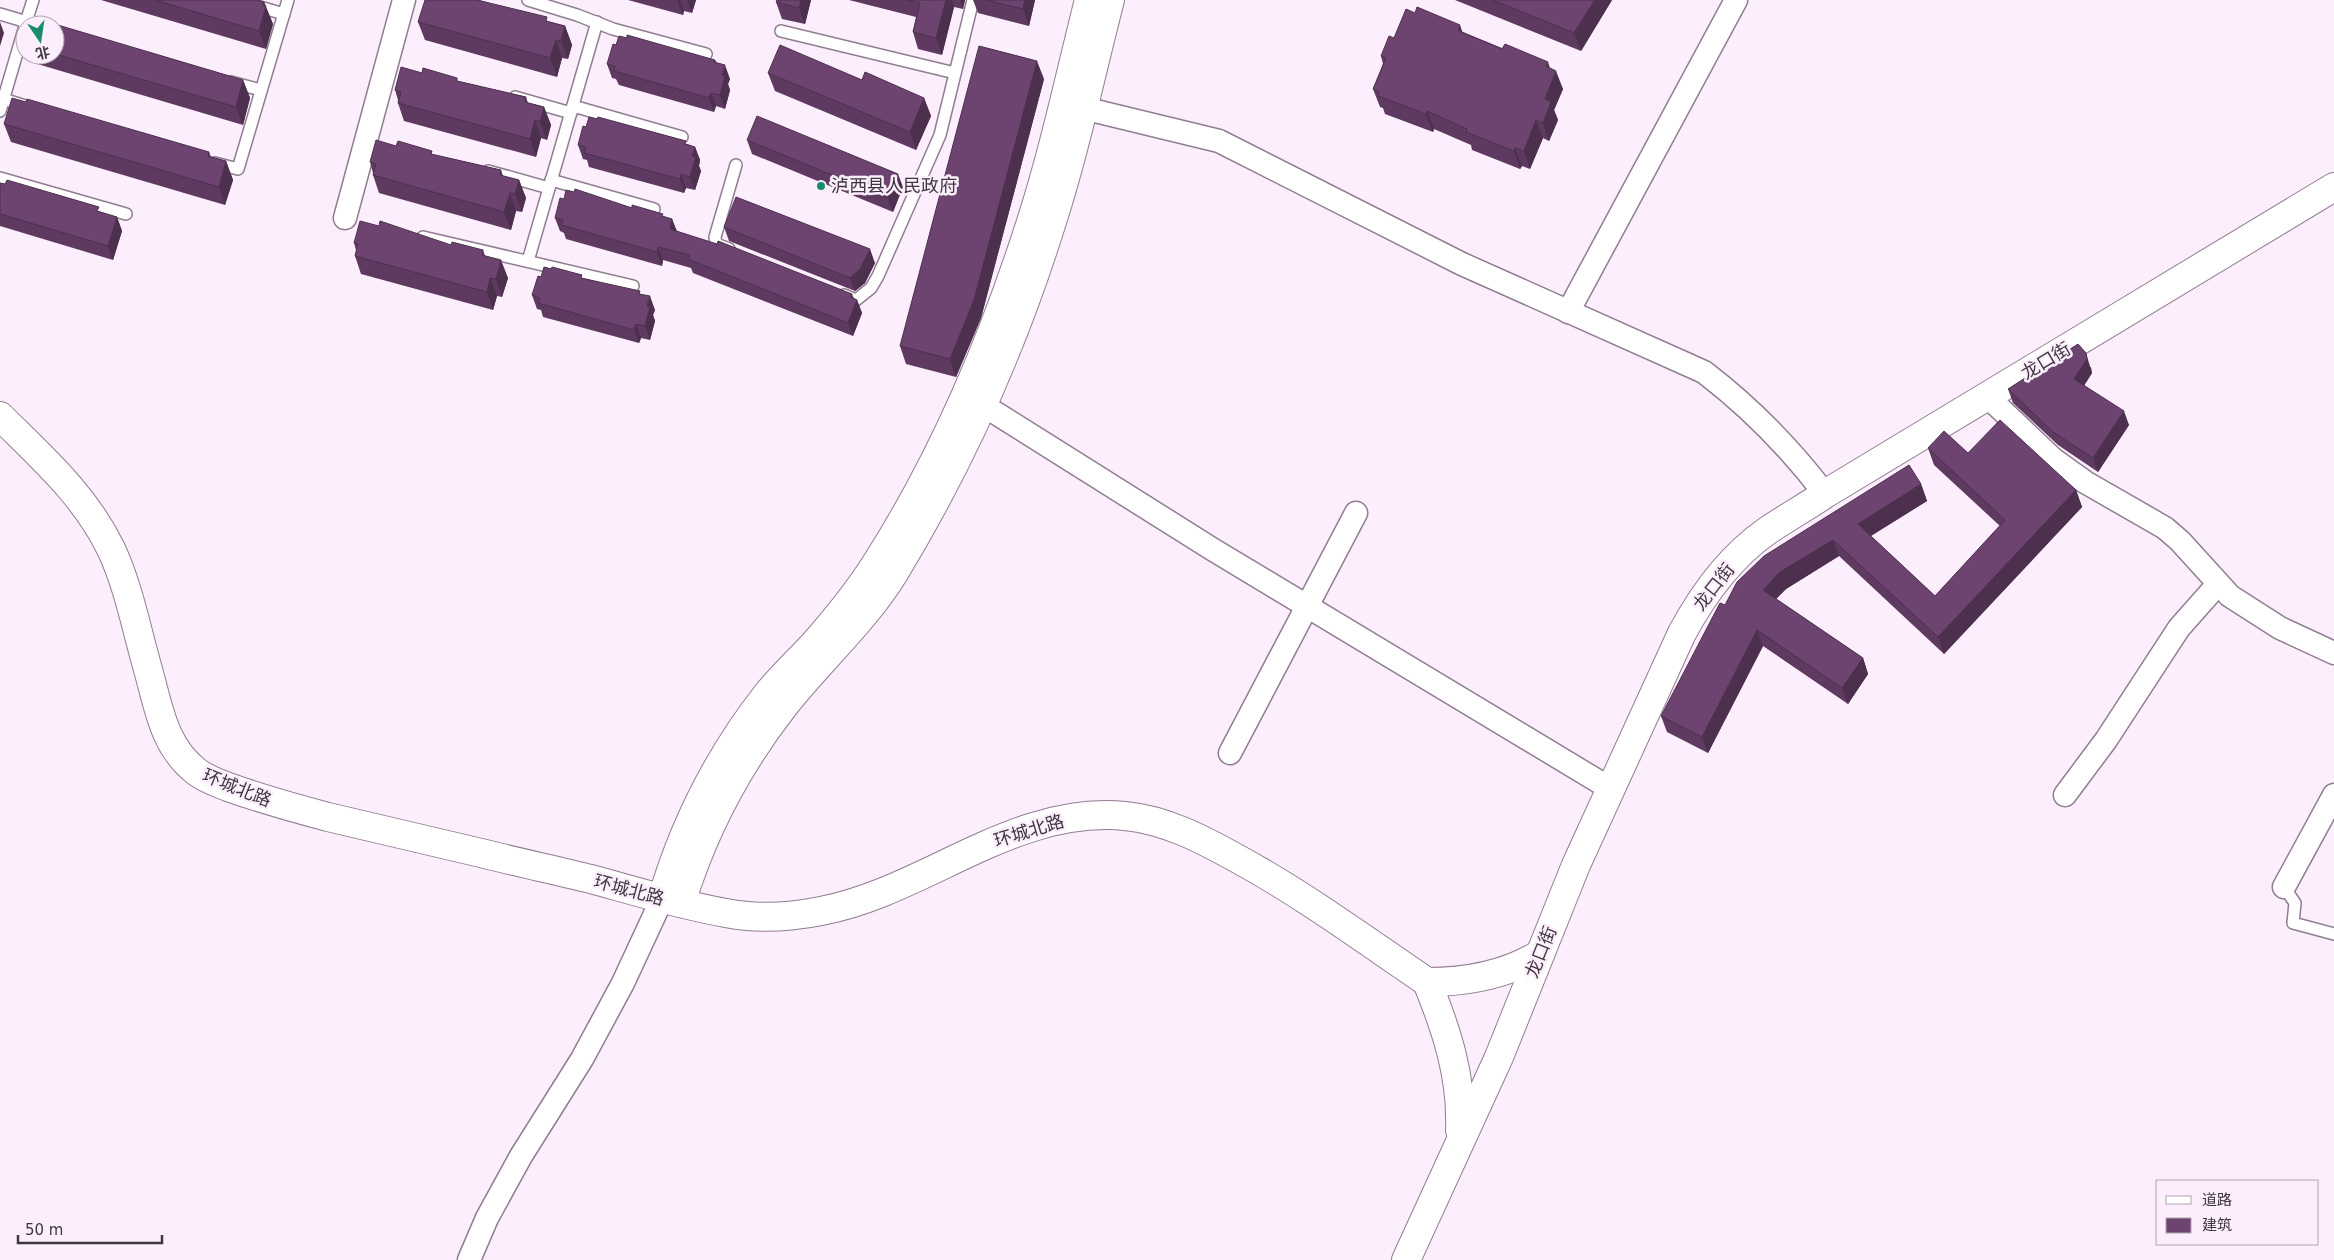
<svg xmlns="http://www.w3.org/2000/svg" width="2334" height="1260" font-family="'DejaVu Sans','Noto Sans SC',sans-serif">
<style>
.lines{fill:none;stroke-linecap:round;stroke-linejoin:round}
.lane-casing{stroke:#917d92;stroke-width:14}
.street-casing{stroke:#917d92;stroke-width:25}
.secondary-casing{stroke:#917d92;stroke-width:30}
.lane{stroke:#fff;stroke-width:11}
.street{stroke:#fff;stroke-width:22}
.secondary{stroke:#fff;stroke-width:28}
.wall{fill:#5e3a60}
.shaded-wall{fill:#4c304e}
.building{fill:#6d4470;stroke:#4c304e}
.poi-dot{fill:#198c6e;stroke:#fceefd;stroke-width:2}
.labels{text-anchor:middle;stroke-width:5;stroke-linejoin:round;paint-order:stroke}
.poi-label{font-size:18px;fill:#3f3740;stroke:#fceefd;text-anchor:start}
.street-label{font-size:18px;fill:#3f3740;stroke:#fceefd}
</style>
<rect width="100%" height="100%" fill="#fceefd"/>
<g class="lines">
<defs>
<g id="lane">
<path d="M236,0L284,14"/>
<path d="M528,0L577,15L613,29L706,54"/>
<path d="M0,14L37,25"/>
<path d="M25,25L33,0"/>
<path d="M781,31L955,73"/>
<path d="M231,82L261,90"/>
<path d="M515,97L571,113"/>
<path d="M0,98L25,106"/>
<path d="M573,106L682,137"/>
<path d="M0,111L25,26"/>
<path d="M215,163L238,169L288,0"/>
<path d="M488,171L549,188"/>
<path d="M0,178L126,214"/>
<path d="M551,180L654,209"/>
<path d="M423,237L633,286"/>
<path d="M729,249L716,244L715,237L736,165"/>
<path d="M528,261L597,22"/>
<path d="M844,295L856,300L871,288L878,276L940,135L973,0"/>
<path d="M2284,887L2295,903L2293,923L2334,934"/>
</g>
<g id="street">
<path d="M1083,108L1219,141L1462,264L1704,372C1751,408 1790,448 1825,494"/>
<path d="M345,218L404,0"/>
<path d="M1568,312L1736,0"/>
<path d="M1987,396L2053,459L2085,482L2165,528L2180,541L2230,596L2280,628L2334,653"/>
<path d="M983,405L1212,549L1611,789"/>
<path d="M1230,753L1356,513"/>
<path d="M2065,795L2106,740L2179,628L2218,584"/>
<path d="M2284,887L2334,795"/>
<path d="M469,1260L487,1218L521,1156L582,1059L623,983L662,899"/>
</g>
<g id="secondary">
<path d="M0,416C41,457 85,495 111,549C129,587 137,632 149,673C159,710 165,748 197,772C206,779 218,783 228,787C262,799 294,808 328,817C379,829 430,841 481,853C517,862 554,870 591,879C635,891 680,905 726,913C756,919 791,917 821,911C926,891 1014,805 1125,816C1166,820 1202,839 1238,859C1304,895 1365,940 1427,982"/>
<path d="M662,899C684,824 720,754 768,693C782,676 798,661 813,645C835,620 857,593 875,565C942,461 992,343 1030,225C1054,151 1070,75 1089,0"/>
<path d="M681,903C703,831 738,765 784,706C820,660 863,623 894,573C959,466 1011,351 1049,231C1074,155 1090,77 1110,0"/>
<path d="M1427,982C1447,1031 1462,1077 1460,1130"/>
<path d="M1427,982C1467,982 1506,975 1540,954"/>
<path d="M1406,1260L1499,1057L1576,865L1682,633C1703,594 1730,557 1767,531C1786,518 1806,507 1825,494L2334,187"/>
</g>
</defs>
<!-- lane casing -->
<use href="#lane" class="lane-casing"/>
<!-- street casing -->
<use href="#street" class="street-casing"/>
<!-- secondary casing -->
<use href="#secondary" class="secondary-casing"/>
<!-- lane -->
<use href="#lane" class="lane"/>
<!-- street -->
<use href="#street" class="street"/>
<!-- secondary -->
<use href="#secondary" class="secondary"/>
</g>
<!-- wall -->
<g class="wall">
<path d="M101,0H257L264,2L273,24L266,49Z"/>
<path d="M425,0H479L549,22L565,26L572,45L568,59L562,58L557,77L425,40L418,22Z"/>
<path d="M628,0H696L692,13L684,11L683,15Z"/>
<path d="M777,0H811L805,24L782,19L776,2Z"/>
<path d="M849,0H965L963,9L954,7L942,55L918,49L913,32L916,17Z"/>
<path d="M973,0H1035L1029,26L978,13Z"/>
<path d="M1455,0H1612L1581,51Z"/>
<path d="M55,25L243,80L250,98L243,125L34,63L30,55H55Z"/>
<path d="M1463,32L1550,68L1563,89L1554,110L1558,120L1549,141L1543,138L1530,169L1522,166L1520,169L1472,150L1471,145L1434,129L1433,132L1385,114L1383,108L1380,107L1373,89L1383,64L1381,56Z"/>
<path d="M715,60L717,63L730,79L728,84L730,90L725,109L716,106L714,112L619,85L616,79L612,78L607,64Z"/>
<path d="M422,73L526,97L528,103L544,107L551,125L547,140L541,138L536,157L404,121L398,103V100L395,90Z"/>
<path d="M768,73L862,80L924,98L931,116L916,150L775,91Z"/>
<path d="M1044,79L981,318L956,377L906,364L900,346Z"/>
<path d="M4,124L209,152L211,157L226,161L233,180L225,205L11,142Z"/>
<path d="M586,127L687,144L695,147L700,160L699,166L701,171L695,190L686,188L684,193L589,167L587,160L583,159L578,145Z"/>
<path d="M747,140L903,187L893,212L752,154Z"/>
<path d="M396,146L501,170L503,176L519,180L526,198L522,212L516,211L511,230L379,193L373,175V173L370,162Z"/>
<path d="M0,183L117,217L122,231L113,260L0,226Z"/>
<path d="M564,199L632,208L672,219L677,231L857,300L862,313L853,336L693,273L691,268L663,260L662,266L566,239L564,233L560,231L555,218Z"/>
<path d="M724,227L875,263L865,283L855,291L729,241Z"/>
<path d="M354,243L451,245L483,250L485,256L508,278L502,297L497,296L493,310L361,274L355,256L356,250Z"/>
<path d="M541,277L583,278L641,294L655,310L653,315L655,321L650,340L641,338L639,343L543,317L541,310L537,309L532,295Z"/>
<path d="M2091,367L2092,373L2084,386L2129,425L2098,472L2058,445L2013,403L2008,389Z"/>
<path d="M1928,448L1968,453L2076,490L2082,507L1944,654L1839,556L1786,589L1776,599L1863,658L1868,674L1848,704L1763,646L1708,753L1667,732L1661,716L1725,605L1921,484L1927,501L1871,536L1935,596L2000,526L1934,465Z"/>
</g>
<!-- shaded-wall -->
<g class="shaded-wall">
<path d="M677,0H680L684,11L683,15Z"/>
<path d="M687,0H696L692,13Z"/>
<path d="M801,0H811L805,24L799,8Z"/>
<path d="M946,0H952L954,7L942,55L936,38Z"/>
<path d="M960,0H965L963,9Z"/>
<path d="M1025,0H1035L1029,26L1023,9Z"/>
<path d="M1595,0H1612L1581,51L1574,33Z"/>
<path d="M264,2L273,24L266,49L259,31Z"/>
<path d="M0,22L4,33L0,46Z"/>
<path d="M1460,25L1466,43L1458,30Z"/>
<path d="M565,26L572,45L568,59L561,41Z"/>
<path d="M556,40L562,58L557,77L550,58Z"/>
<path d="M1037,61L1044,79L981,318L956,377L950,359Z"/>
<path d="M1548,62L1553,78L1556,71L1563,89L1554,110L1558,120L1549,141L1543,123L1546,66Z"/>
<path d="M725,65L730,79L728,84L730,90L725,109L720,95L722,75Z"/>
<path d="M243,80L250,98L243,125L236,107Z"/>
<path d="M711,93L716,106L714,112L709,98Z"/>
<path d="M924,98L931,116L916,150L910,132Z"/>
<path d="M544,107L551,125L547,140L540,122Z"/>
<path d="M1427,111L1434,129L1433,132L1426,114Z"/>
<path d="M535,120L541,138L536,157L530,139Z"/>
<path d="M1536,120L1543,138L1530,169L1524,151Z"/>
<path d="M695,147L700,160L699,166L701,171L695,190L690,177L692,156Z"/>
<path d="M1515,148L1522,166L1520,169L1514,151Z"/>
<path d="M226,161L233,180L225,205L219,187Z"/>
<path d="M681,174L686,188L684,193L680,179Z"/>
<path d="M898,174L903,187L893,212L888,198Z"/>
<path d="M519,180L526,198L522,212L515,194Z"/>
<path d="M510,193L516,211L511,230L504,212Z"/>
<path d="M117,217L122,231L113,260L108,246Z"/>
<path d="M672,219L677,233L670,229Z"/>
<path d="M658,247L663,260L662,266L657,252Z"/>
<path d="M870,249L875,263L865,283L855,291L850,278Z"/>
<path d="M501,260L508,278L502,297L496,279Z"/>
<path d="M490,278L497,296L493,310L487,292Z"/>
<path d="M852,294L856,304L857,300L862,313L853,336L848,323L851,297Z"/>
<path d="M650,296L655,310L653,315L655,321L650,340L645,326L647,306Z"/>
<path d="M636,324L641,338L639,343L634,330Z"/>
<path d="M2086,353L2092,373L2079,393L2074,379Z"/>
<path d="M2124,411L2129,425L2098,472L2093,458Z"/>
<path d="M1921,484L1927,501L1864,540L1858,524Z"/>
<path d="M2076,490L2082,507L1944,654L1938,637Z"/>
<path d="M1833,540L1839,556L1786,589L1769,606L1763,590L1780,572Z"/>
<path d="M1757,630L1763,646L1708,753L1702,737Z"/>
<path d="M1863,658L1868,674L1848,704L1842,688Z"/>
</g>
<!-- building -->
<g class="building">
<path d="M155,0H257L264,2L263,5L266,6L259,31Z"/>
<path d="M425,0H477L547,17L546,21L565,26L561,41L556,40L550,58L418,22Z"/>
<path d="M777,0H801L799,8L776,2Z"/>
<path d="M907,0H946L936,38L913,32L920,3Z"/>
<path d="M986,0H1025L1023,9Z"/>
<path d="M1493,0H1595L1574,33Z"/>
<path d="M1417,7L1460,25L1458,30L1468,35L1502,49L1505,44L1548,62L1546,66L1556,71L1545,99L1551,102L1543,123L1536,120L1524,151L1515,148L1514,151L1466,132L1467,129L1427,111L1426,114L1378,96L1379,92L1373,89L1386,58L1381,56L1389,36L1394,38L1406,9L1415,13Z"/>
<path d="M41,20L243,80L236,107L55,54V25H33L34,23L39,24Z"/>
<path d="M627,35L715,60L714,62L725,65L722,75L725,76L720,95L711,93L709,98L614,71L615,66L607,64L613,44L616,45L619,36L627,38Z"/>
<path d="M780,45L862,80L865,72L924,98L910,132L768,73Z"/>
<path d="M979,46L1037,61L974,300L950,359L900,346Z"/>
<path d="M401,67L422,73L423,68L457,78V81L526,97L525,102L544,107L540,122L535,120L530,139L398,103L401,92L395,90Z"/>
<path d="M12,98L26,102L27,99L209,152L208,156L226,161L219,187L4,124Z"/>
<path d="M757,116L898,174L888,198L747,140Z"/>
<path d="M589,117L597,119L598,117L686,141L685,144L695,147L692,156L696,157L690,177L681,174L680,179L584,153L586,147L578,145L583,126L586,127Z"/>
<path d="M376,140L396,146L398,141L432,151L431,154L501,170L500,175L519,180L515,194L510,193L504,212L373,175L376,164L370,162Z"/>
<path d="M7,180L99,207L97,211L117,217L108,246L0,214V183L5,184Z"/>
<path d="M575,189L632,208V205L663,214L662,216L672,219L670,229L717,244L718,241L852,294L851,297L857,300L848,323L688,259L690,255L658,247L657,252L561,225L563,220L555,218L560,198L564,199L566,190L574,192Z"/>
<path d="M736,197L870,249L860,269L850,278L724,227Z"/>
<path d="M360,221L379,226L380,221L451,245L452,242L483,250L482,255L501,260L496,279L490,278L487,292L355,256L358,244L354,243Z"/>
<path d="M544,267L551,269L552,267L582,275L581,278L640,291L639,294L650,296L647,306L650,307L645,326L636,324L634,330L538,303L540,298L532,295L538,276L541,277Z"/>
<path d="M2078,344L2086,353L2087,359L2074,379L2124,411L2093,458L2053,432L2008,389Z"/>
<path d="M2000,420L2076,490L1938,637L1833,540L1780,572L1763,590L1863,658L1842,688L1757,630L1702,737L1661,716L1720,603L1725,605L1737,582L1764,556L1909,465L1921,484L1858,524L1935,596L2005,520L1928,448L1944,431L1968,453Z"/>
</g>
<!-- markers -->
<circle class="poi-dot" cx="821" cy="186" r="5"/>
<g class="labels">
<!-- poi labels -->
<g class="poi-label">
<text x="831" y="192">泸西县人民政府</text>
</g>
<!-- street labels -->
<g class="street-label">
<text transform="translate(2046 361) rotate(-31)" y="6">龙口街</text>
<text transform="translate(1714 587) rotate(-52)" y="6">龙口街</text>
<text transform="translate(237 788) rotate(22)" y="6">环城北路</text>
<text transform="translate(1029 831) rotate(-17)" y="6">环城北路</text>
<text transform="translate(629 890) rotate(15)" y="6">环城北路</text>
<text transform="translate(1541 952) rotate(-68)" y="6">龙口街</text>
</g>
</g>
<!-- legend -->
<rect x="2156" y="1180" width="162" height="65" fill="#fceefd" stroke="#b0a5b1"/>
<rect x="2166" y="1196" width="25" height="8" fill="#ffffff" stroke="#b0a5b1"/>
<text x="2202" y="1205" font-size="15" fill="#3f3740">道路</text>
<rect x="2166" y="1218" width="25" height="15" fill="#6d4470" stroke="#b0a5b1"/>
<text x="2202" y="1230" font-size="15" fill="#3f3740">建筑</text>
<!-- north arrow -->
<g transform="translate(40 40) rotate(167)"><circle r="24" fill="#fceefd" stroke="#b0a5b1"/>
<path d="M0-4L9 19L0 12L-9 19Z" fill="#198c6e"/>
<text y="-8" font-size="14" font-weight="bold" text-anchor="middle" fill="#3f3740">北</text>
</g>
<!-- scale -->
<path d="M18 1235v8h144v-8" fill="none" stroke="#3f3740" stroke-width="2.5"/>
<text x="25" y="1235" font-size="15" fill="#3f3740" stroke="#fceefd" stroke-width="4" paint-order="stroke">50 m</text>
</svg>
